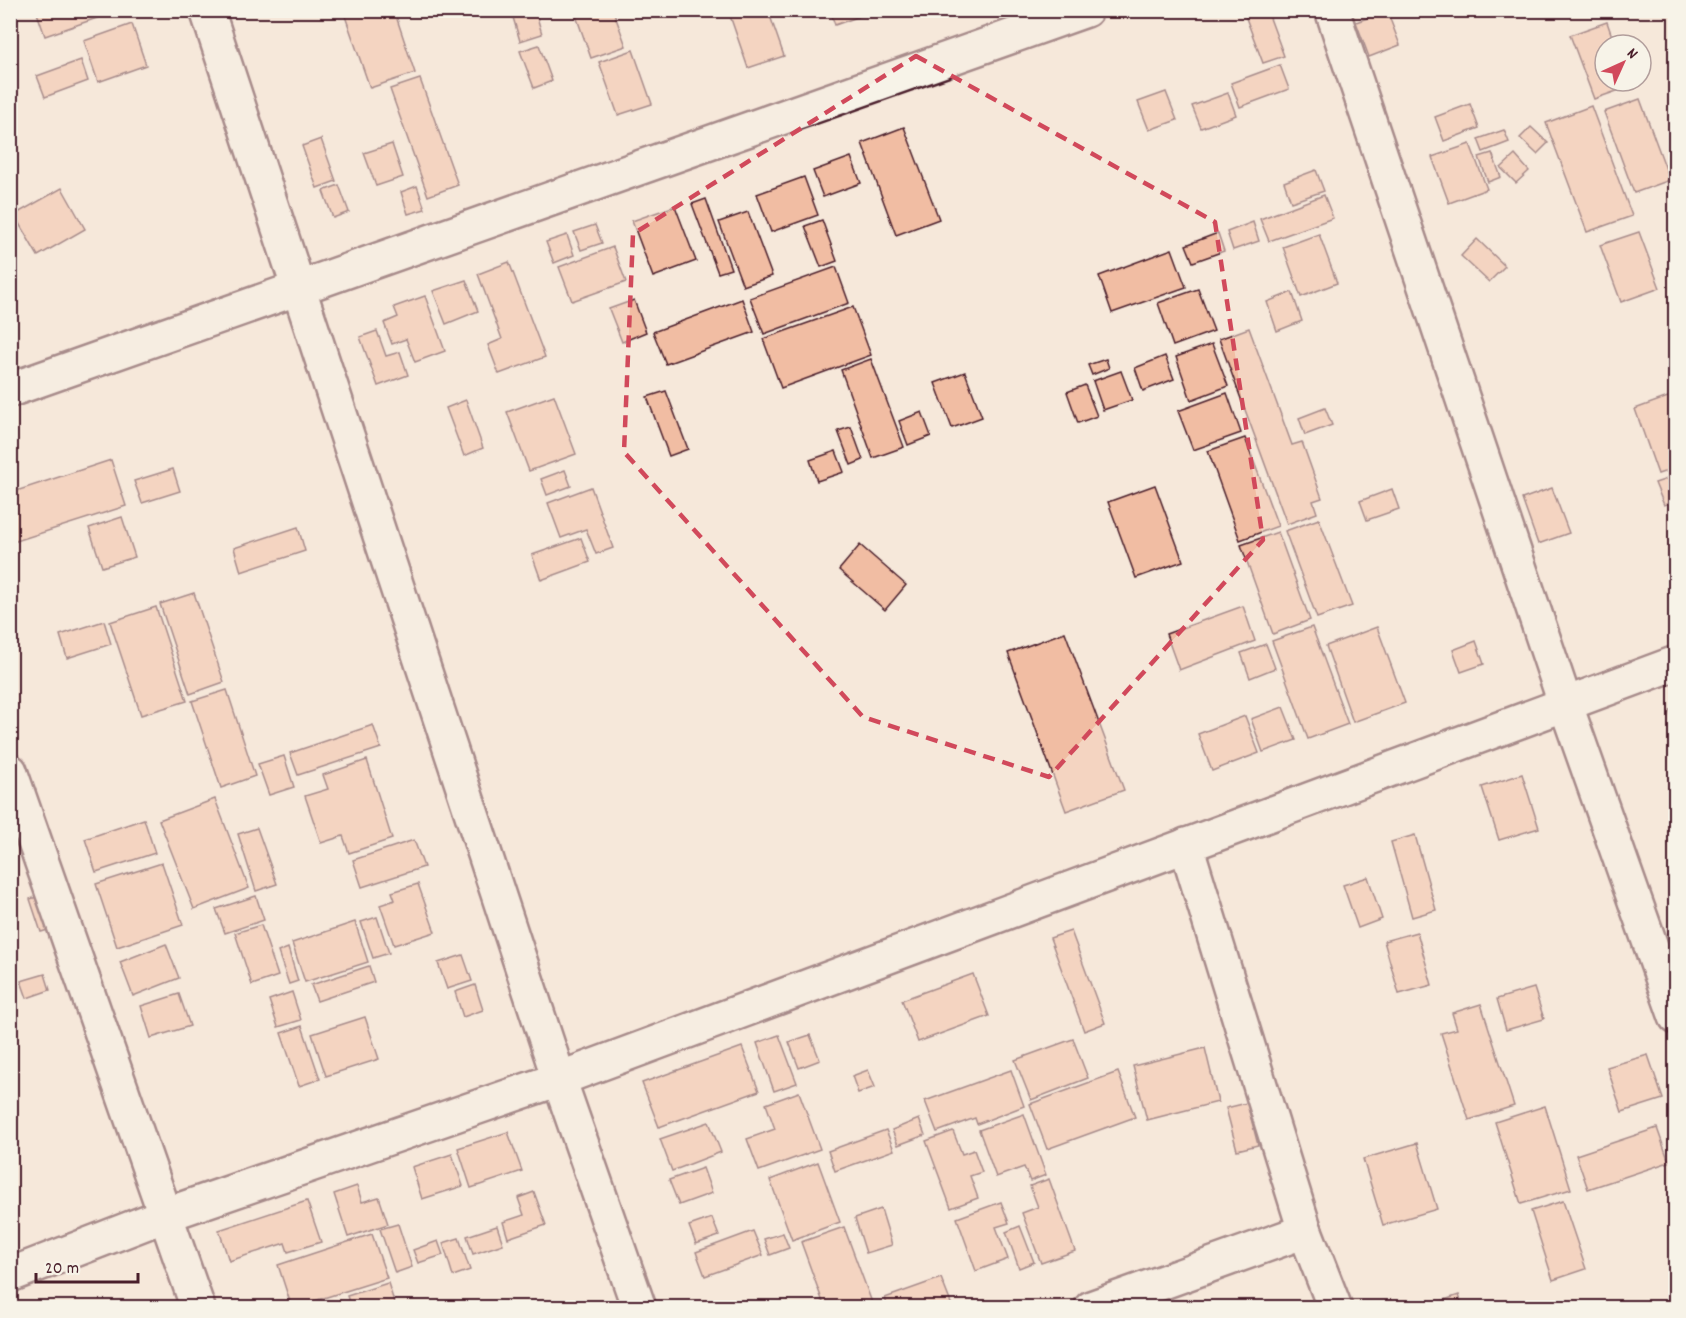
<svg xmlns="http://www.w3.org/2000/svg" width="1686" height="1318" font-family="Dekko,sans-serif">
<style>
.building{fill:#f1bda3;stroke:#4a1f2b;stroke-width:1.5}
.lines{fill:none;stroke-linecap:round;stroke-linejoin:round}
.minor-casing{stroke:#4a1f2b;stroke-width:38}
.minor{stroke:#f7f3e8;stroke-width:33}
.marked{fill:none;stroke:#d1495b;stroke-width:4.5;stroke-dasharray:12 8;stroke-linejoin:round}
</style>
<rect width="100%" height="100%" fill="#f6e8da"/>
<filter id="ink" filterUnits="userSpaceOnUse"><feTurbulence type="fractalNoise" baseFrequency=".0167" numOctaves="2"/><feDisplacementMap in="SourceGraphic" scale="12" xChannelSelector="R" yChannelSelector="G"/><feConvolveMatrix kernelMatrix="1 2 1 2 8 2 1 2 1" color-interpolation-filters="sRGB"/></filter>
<g filter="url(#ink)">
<!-- building -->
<g class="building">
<path d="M36,10H120L45,36Z"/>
<path d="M361,10H394L415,73L370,88L345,16Z"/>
<path d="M525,10H535L542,34L520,41L512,14Z"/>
<path d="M574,10H613L626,46L591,58Z"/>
<path d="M728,10H768L784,56L748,68Z"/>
<path d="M830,10H877L835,25Z"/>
<path d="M1243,10H1267L1284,56L1263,63Z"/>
<path d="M1387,11L1400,45L1369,57L1356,22Z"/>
<path d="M1607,22L1615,45H1605V81H1629L1631,86L1594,99L1570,35Z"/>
<path d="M132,24L146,65L98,82L84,41Z"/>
<path d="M539,45L552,81L534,88L520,51Z"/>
<path d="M633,50L652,104L618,115L599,62Z"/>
<path d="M81,60L88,81L45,97L37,76Z"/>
<path d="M1280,65L1289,89L1240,107L1231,83Z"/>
<path d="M420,79L458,185L428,196L390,89Z"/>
<path d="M1166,92L1177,120L1149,130L1138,102Z"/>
<path d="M1228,93L1236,115L1201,128L1192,106Z"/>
<path d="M1640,99L1670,180L1634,193L1604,112Z"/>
<path d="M1470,104L1479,128L1444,141L1435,117Z"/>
<path d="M1591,106L1632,216L1587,232L1546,123Z"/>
<path d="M904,127L939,219L896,235L862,143Z"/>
<path d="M1531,127L1548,143L1537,154L1520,138Z"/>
<path d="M1504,130L1509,142L1483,152L1478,139Z"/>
<path d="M321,139L336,181L317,188L302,146Z"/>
<path d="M392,144L403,177L376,186L364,153Z"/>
<path d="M1470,144L1487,189L1449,203L1432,157Z"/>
<path d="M1492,153L1501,177L1488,182L1479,157Z"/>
<path d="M1515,155L1529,171L1516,183L1501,168Z"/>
<path d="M851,157L861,183L823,197L813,171Z"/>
<path d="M1316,170L1324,191L1291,202L1284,182Z"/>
<path d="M804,177L818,215L771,232L757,194Z"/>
<path d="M339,185L349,212L333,218L323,191Z"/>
<path d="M417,186L425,209L408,214L401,192Z"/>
<path d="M62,188L85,229L38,256L14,215Z"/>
<path d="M1324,195L1333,218L1269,241L1260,219Z"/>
<path d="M706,199L731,269L718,273L692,204Z"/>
<path d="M675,206L696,261L653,277L632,221Z"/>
<path d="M748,212L772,276L743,286L719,222Z"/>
<path d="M822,220L837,261L821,267L805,226Z"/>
<path d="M1253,222L1259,241L1233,250L1227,232Z"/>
<path d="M595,225L602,243L581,250L574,232Z"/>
<path d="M1639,232L1660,288L1621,302L1600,245Z"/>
<path d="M1218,233L1224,251L1193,262L1186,245Z"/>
<path d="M1319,234L1337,283L1301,297L1283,247Z"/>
<path d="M567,235L574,255L554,263L546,242Z"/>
<path d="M1477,239L1505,266L1489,282L1461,256Z"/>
<path d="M613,247L626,282L572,301L559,267Z"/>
<path d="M1172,249L1186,287L1112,313L1099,276Z"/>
<path d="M509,262L545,357L499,374L488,345L502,339L478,274Z"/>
<path d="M836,267L849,303L764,334L750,298Z"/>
<path d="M466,280L478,311L446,324L433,291Z"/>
<path d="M1198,289L1214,331L1173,346L1158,303Z"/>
<path d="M1292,292L1302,321L1277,331L1267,302Z"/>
<path d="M425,296L445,351L415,362L406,339L392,344L384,323L398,317L394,307Z"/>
<path d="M742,299L754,332L666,364L653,332Z"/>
<path d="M634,300L646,332L622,342L609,309Z"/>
<path d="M853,307L871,355L781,388L763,339Z"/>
<path d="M1249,328L1292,445L1302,442L1322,498L1313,501L1317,513L1287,524L1219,339Z"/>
<path d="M377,331L386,356L400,352L408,375L378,386L360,337Z"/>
<path d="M1212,344L1228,386L1191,400L1176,357Z"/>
<path d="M1165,356L1174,379L1143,391L1135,368Z"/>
<path d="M871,359L904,447L873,458L841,370Z"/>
<path d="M1106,359L1109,368L1092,375L1088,365Z"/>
<path d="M1121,371L1132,400L1103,410L1093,381Z"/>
<path d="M965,372L982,417L952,428L935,383Z"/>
<path d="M1085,385L1097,416L1078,423L1067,392Z"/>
<path d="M666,391L688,449L669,456L647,397Z"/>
<path d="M1227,393L1241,433L1193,450L1178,411Z"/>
<path d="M1676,394V468L1658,474L1635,409Z"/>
<path d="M554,395L576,454L529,471L507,412Z"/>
<path d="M466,400L483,448L464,456L446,408Z"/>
<path d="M1325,408L1332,425L1305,435L1299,418Z"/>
<path d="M922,412L931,436L908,445L899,421Z"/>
<path d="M851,427L863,460L851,465L838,431Z"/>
<path d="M1245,438L1278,526L1240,540L1208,451Z"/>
<path d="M836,451L844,472L817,481L810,460Z"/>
<path d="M111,460L126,506L10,543V493Z"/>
<path d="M173,469L180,491L142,503L134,481Z"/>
<path d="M565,470L571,486L547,495L541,479Z"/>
<path d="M1676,476V501L1664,505L1655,483Z"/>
<path d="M1155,485L1183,561L1136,578L1108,502Z"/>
<path d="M591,487L613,548L596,554L586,529L561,538L548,503Z"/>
<path d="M1552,488L1569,533L1538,544L1522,499Z"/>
<path d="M1392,489L1399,509L1367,520L1360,501Z"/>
<path d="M122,517L135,557L102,567L89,528Z"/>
<path d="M1319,519L1352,606L1317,618L1285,531Z"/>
<path d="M298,527L305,551L241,572L234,548Z"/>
<path d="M1278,532L1310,620L1273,634L1241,545Z"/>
<path d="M581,538L590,562L541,580L532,555Z"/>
<path d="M860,545L906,585L885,610L839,570Z"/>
<path d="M194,593L224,682L190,694L160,604Z"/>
<path d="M1243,606L1255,641L1179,670L1166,634Z"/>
<path d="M156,607L187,701L141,715L110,622Z"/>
<path d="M104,621L111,644L67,658L60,635Z"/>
<path d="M1312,627L1348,724L1308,739L1272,641Z"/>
<path d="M1377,627L1405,703L1353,722L1326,646Z"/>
<path d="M1065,632L1124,790L1066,811L1008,653Z"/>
<path d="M1476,641L1484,664L1461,672L1453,650Z"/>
<path d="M1266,644L1275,668L1250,678L1241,653Z"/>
<path d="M227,690L255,776L221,788L192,701Z"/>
<path d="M1283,707L1296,740L1263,752L1251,719Z"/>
<path d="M1676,709V729L1670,710Z"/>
<path d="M1245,716L1259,753L1212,771L1198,734Z"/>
<path d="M373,725L381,748L298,775L290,753Z"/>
<path d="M284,756L294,787L269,795L258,764Z"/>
<path d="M367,760L392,839L349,853L343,836L321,843L305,796L328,789L323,775Z"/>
<path d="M1522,774L1539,828L1499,840L1482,787Z"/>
<path d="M215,799L249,888L194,909L159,820Z"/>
<path d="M144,819L155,853L96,872L85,839Z"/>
<path d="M257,828L277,884L256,891L238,834Z"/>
<path d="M1415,835L1436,910L1412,917L1391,842Z"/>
<path d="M414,840L424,867L362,887L353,860Z"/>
<path d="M162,863L183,925L117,947L96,884Z"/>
<path d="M1368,877L1382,919L1358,928L1343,885Z"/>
<path d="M418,884L435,932L394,945L380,905L395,900L392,892Z"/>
<path d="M44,895L55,928L41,932L30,899Z"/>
<path d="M256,896L264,920L225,933L216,909Z"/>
<path d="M377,917L389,953L373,958L361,922Z"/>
<path d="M355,922L368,962L305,982L292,943Z"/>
<path d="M261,925L278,976L252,985L235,933Z"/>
<path d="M1071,931L1105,1023L1084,1031L1050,938Z"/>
<path d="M1417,932L1432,985L1399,994L1384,941Z"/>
<path d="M166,944L179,978L133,996L120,962Z"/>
<path d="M288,948L298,981L289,984L278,952Z"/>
<path d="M463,955L472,981L447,989L438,963Z"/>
<path d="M369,966L374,982L317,1001L311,985Z"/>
<path d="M45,974L50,990L27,998L21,981Z"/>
<path d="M973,974L989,1016L918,1042L902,1000Z"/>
<path d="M475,985L483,1010L463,1017L455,992Z"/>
<path d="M1534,988L1544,1019L1506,1030L1497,999Z"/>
<path d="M292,992L301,1020L278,1027L269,1000Z"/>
<path d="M179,994L190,1026L151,1038L141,1006Z"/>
<path d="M1481,1004L1514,1106L1469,1120L1441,1033L1457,1029L1452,1013Z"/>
<path d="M365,1017L379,1059L326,1076L312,1034Z"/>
<path d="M302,1026L320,1079L299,1086L281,1033Z"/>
<path d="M779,1035L797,1083L774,1091L757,1043Z"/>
<path d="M810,1035L820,1060L799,1068L789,1042Z"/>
<path d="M1073,1039L1088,1078L1031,1100L1015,1060Z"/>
<path d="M742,1047L759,1091L659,1127L642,1083Z"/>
<path d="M1205,1048L1218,1102L1147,1120L1133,1066Z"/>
<path d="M1648,1055L1663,1099L1622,1112L1607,1067Z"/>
<path d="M868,1070L875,1087L858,1093L852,1076Z"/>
<path d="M1011,1070L1024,1106L977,1124L975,1118L937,1132L925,1101Z"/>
<path d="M1118,1072L1135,1117L1047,1149L1030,1104Z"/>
<path d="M799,1092L820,1149L759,1171L747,1139L775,1129L766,1104Z"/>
<path d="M1247,1103L1258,1145L1237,1150L1226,1108Z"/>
<path d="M1545,1106L1571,1189L1521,1204L1495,1122Z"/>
<path d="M1024,1114L1046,1175L1030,1181L1024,1167L996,1177L979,1130Z"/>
<path d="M919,1119L925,1135L898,1145L892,1130Z"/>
<path d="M709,1122L721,1152L672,1171L660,1139Z"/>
<path d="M1657,1128L1669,1162L1588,1189L1576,1155Z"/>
<path d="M886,1130L894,1150L835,1171L828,1151Z"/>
<path d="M953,1131L962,1154L974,1150L982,1172L970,1176L978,1198L951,1208L926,1141Z"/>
<path d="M508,1132L522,1171L471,1188L458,1148Z"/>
<path d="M1417,1143L1437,1209L1383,1225L1363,1159Z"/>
<path d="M452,1154L463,1186L422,1199L412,1167Z"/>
<path d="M818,1162L840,1222L792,1240L770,1180Z"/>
<path d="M703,1168L712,1193L679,1205L669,1180Z"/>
<path d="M1049,1179L1075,1251L1041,1263L1022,1213L1038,1207L1030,1186Z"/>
<path d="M357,1186L362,1202L379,1197L388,1224L348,1237L334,1194Z"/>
<path d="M534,1192L546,1225L508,1238L503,1222L524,1215L518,1198Z"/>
<path d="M307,1201L321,1242L288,1252L285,1243L229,1261L219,1230Z"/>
<path d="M1563,1201L1586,1269L1553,1280L1531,1211Z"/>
<path d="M1001,1202L1009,1223L996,1227L1008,1259L976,1271L957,1218Z"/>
<path d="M881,1209L892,1245L866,1253L855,1218Z"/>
<path d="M712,1218L719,1236L696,1244L689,1226Z"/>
<path d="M398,1224L412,1267L395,1273L380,1229Z"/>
<path d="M497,1226L503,1244L473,1254L467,1236Z"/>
<path d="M1020,1226L1034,1262L1019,1268L1006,1232Z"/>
<path d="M844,1227L874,1308H825L801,1242Z"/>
<path d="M753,1231L763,1255L705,1276L696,1252Z"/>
<path d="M783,1233L789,1248L770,1255L764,1239Z"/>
<path d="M372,1234L387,1278L292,1308L278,1265Z"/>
<path d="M459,1238L470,1270L453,1276L443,1243Z"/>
<path d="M438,1241L443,1255L418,1263L413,1250Z"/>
<path d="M941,1278L952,1306L888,1308L885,1298Z"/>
<path d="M388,1283L396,1308H351L347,1296Z"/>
<path d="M1459,1295L1463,1308H1421Z"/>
<path d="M278,1301L280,1308H259Z"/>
</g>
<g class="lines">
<defs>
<g id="minor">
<path d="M207,10L559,1079L639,1308"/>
<path d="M1332,10L1565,703L1676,1017"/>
<path d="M10,390L1086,10"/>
<path d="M10,771L198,1308"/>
<path d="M1186,845L1305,1231L1335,1308"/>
<path d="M10,1275L165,1215L559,1079L1676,663"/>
<path d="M1091,1308L1305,1231"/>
</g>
</defs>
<!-- minor casing -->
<use href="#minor" class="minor-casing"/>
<!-- minor -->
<use href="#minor" class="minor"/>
</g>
</g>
<!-- marked area -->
<path d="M0 0H1686V1318H0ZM916,56L1215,222L1263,540L1049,777L863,717L624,452L633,234Z" fill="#f6e8da" fill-opacity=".55" fill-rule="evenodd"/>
<path class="marked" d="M916,56L1215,222L1263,540L1049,777L863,717L624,452L633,234Z"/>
<!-- margin -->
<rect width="1686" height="1318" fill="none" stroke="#f7f3e8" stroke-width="36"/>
<rect x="18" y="18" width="1650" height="1282" fill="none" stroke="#4a1f2b" stroke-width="2" filter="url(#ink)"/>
<!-- north arrow -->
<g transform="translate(1623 63) rotate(45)"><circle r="28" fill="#f7f3e8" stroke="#b29e9c" stroke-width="1.5"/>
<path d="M0-4.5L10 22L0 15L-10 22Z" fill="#d1495b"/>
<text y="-9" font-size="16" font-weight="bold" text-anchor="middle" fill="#4a1f2b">N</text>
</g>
<!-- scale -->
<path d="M36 1273v9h102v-9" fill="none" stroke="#4a1f2b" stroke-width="3"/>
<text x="45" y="1273" font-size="18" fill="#4a1f2b" stroke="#f7f3e8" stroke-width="4.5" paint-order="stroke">20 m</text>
</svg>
